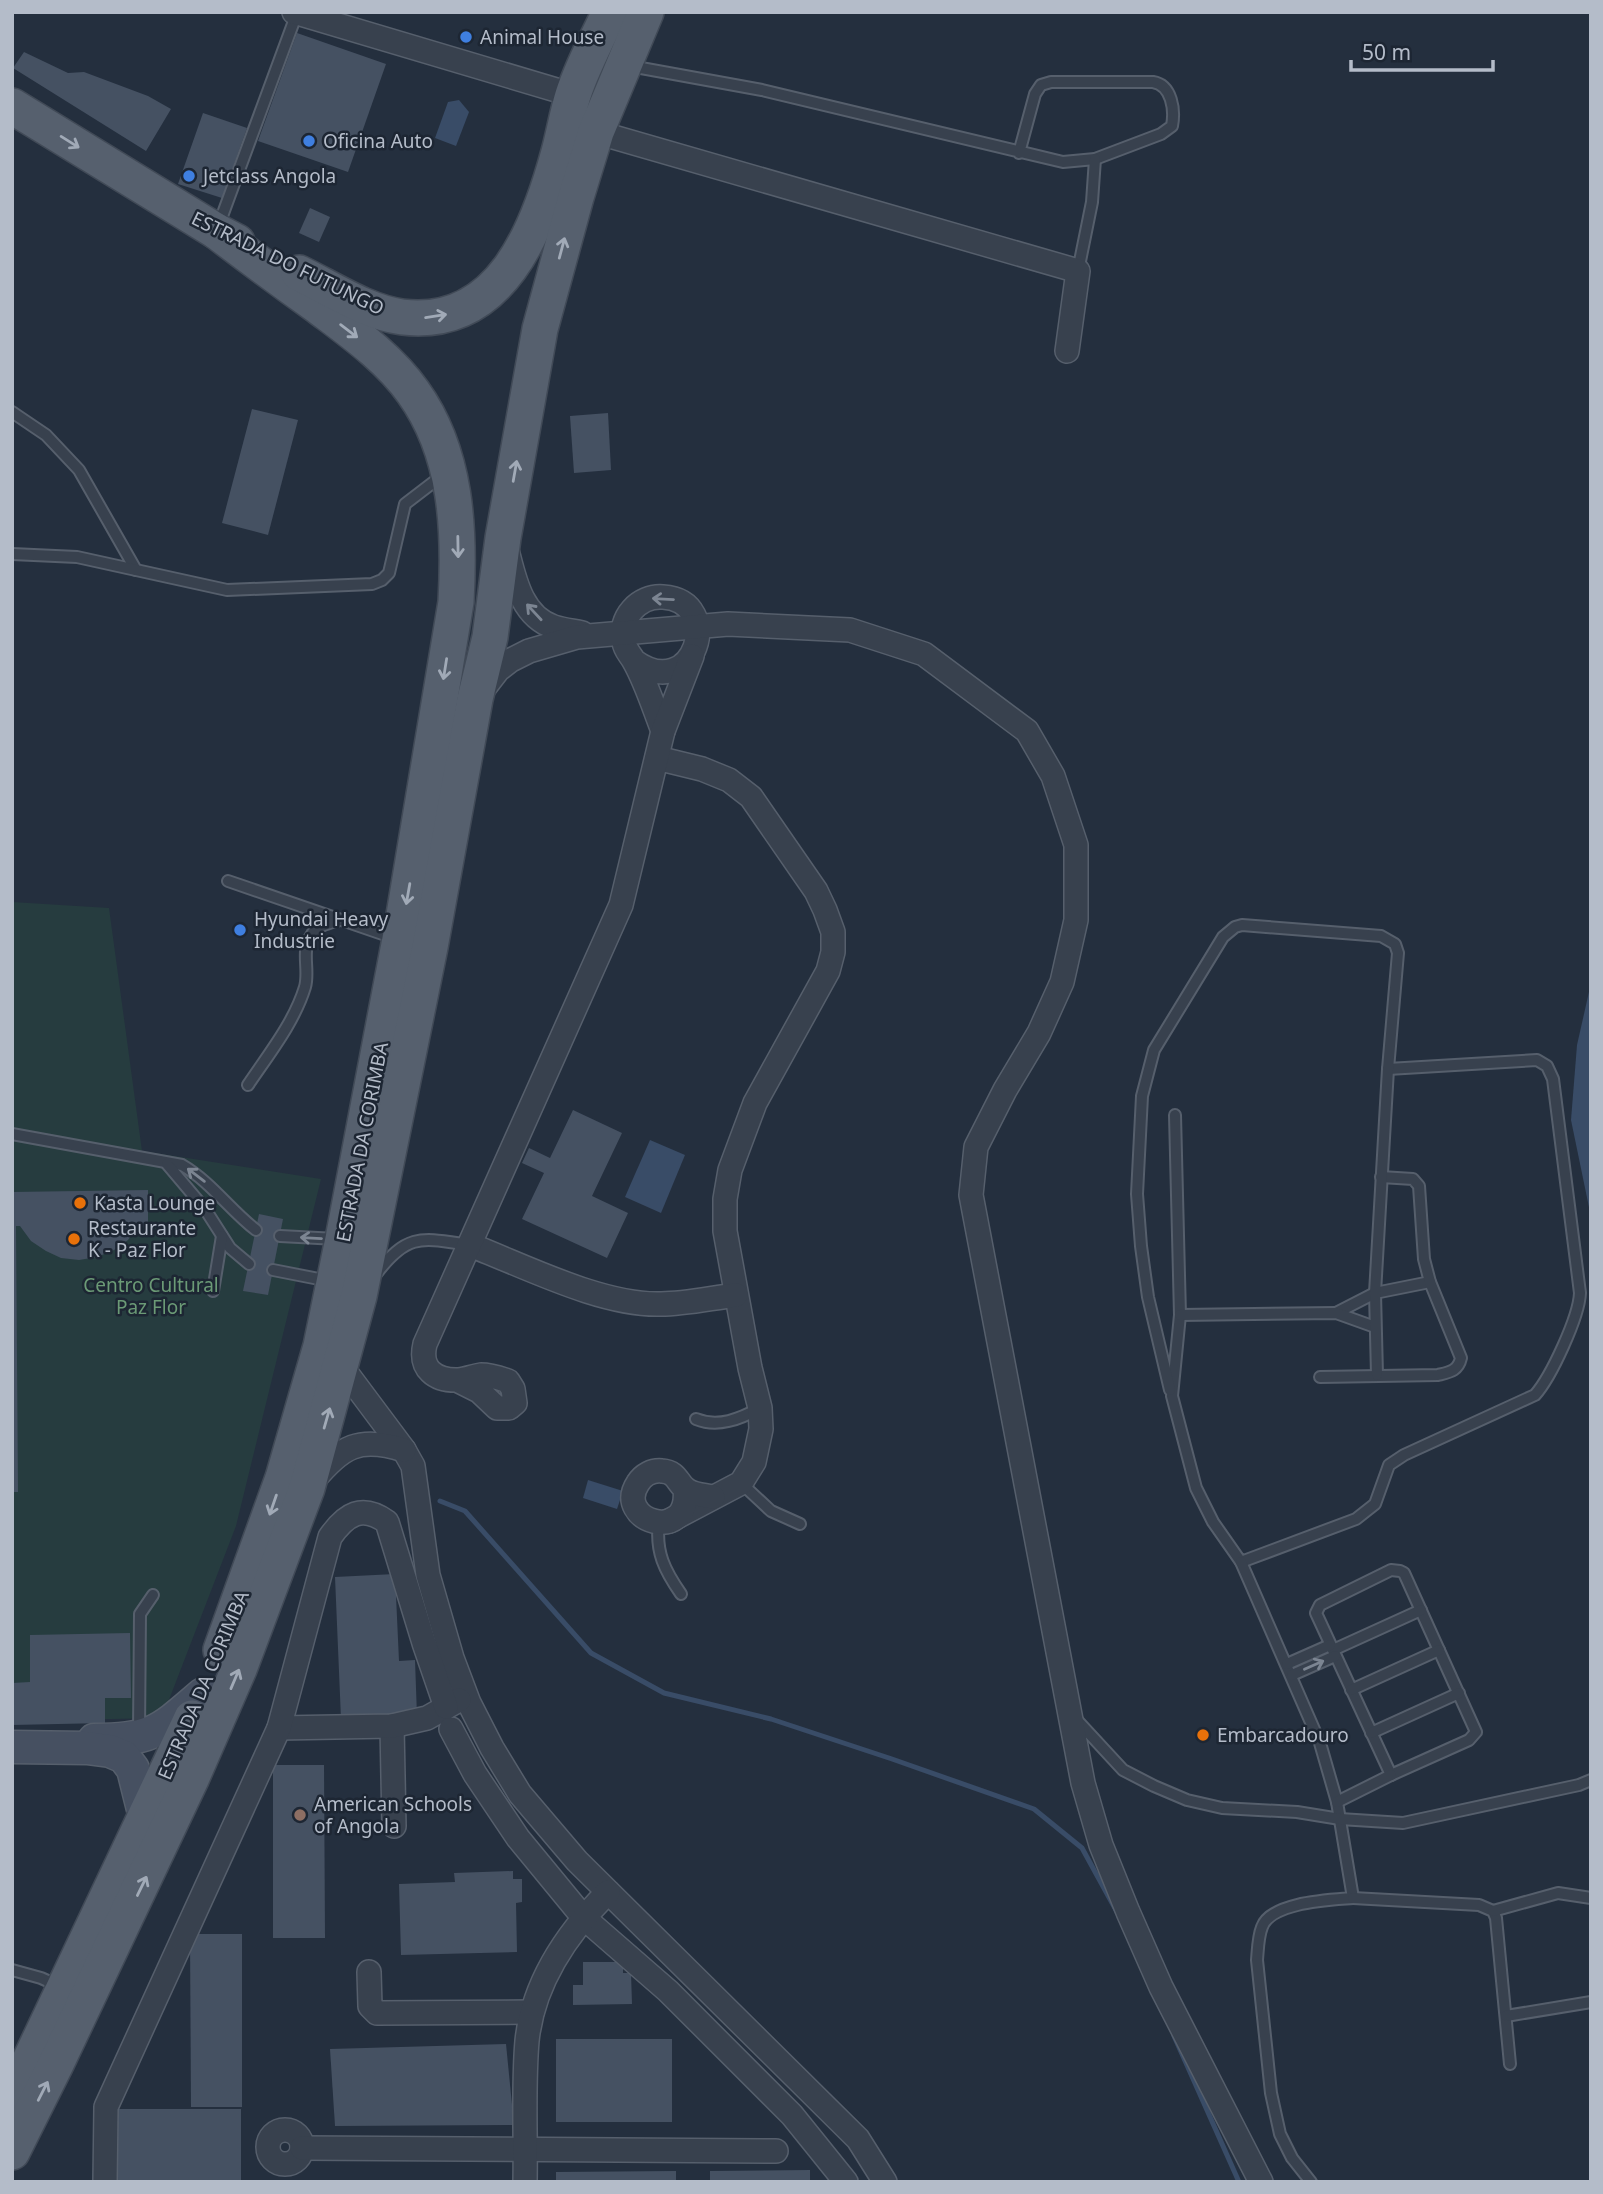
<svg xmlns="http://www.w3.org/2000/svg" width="1603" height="2194" font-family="'Noto Sans',sans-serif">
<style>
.green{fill:#263c3f}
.water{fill:#394c67}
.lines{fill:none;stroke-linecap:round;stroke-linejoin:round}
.stream{stroke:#394c67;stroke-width:5}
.building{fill:#455162}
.lane-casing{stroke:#565f6c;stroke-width:14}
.street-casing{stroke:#565f6c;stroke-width:26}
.secondary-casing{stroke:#565f6c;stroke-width:35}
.primary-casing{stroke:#414a57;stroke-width:38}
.lane{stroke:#38414e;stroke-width:10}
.street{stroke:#38414e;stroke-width:23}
.secondary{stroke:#465061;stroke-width:32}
.primary{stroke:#56606e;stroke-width:35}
.oneway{stroke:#a1aab7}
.oneway2{stroke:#7c8592}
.shop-dot{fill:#3f7fe0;stroke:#1d2633;stroke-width:2.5}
.food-dot{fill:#e8710a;stroke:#1d2633;stroke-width:2.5}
.education-dot{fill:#8d6e63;stroke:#1d2633;stroke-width:2.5}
.labels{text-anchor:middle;stroke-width:5;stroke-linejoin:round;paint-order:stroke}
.poi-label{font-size:19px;fill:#b4bcc9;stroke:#1d2633;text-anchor:start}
.street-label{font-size:19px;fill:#b4bcc9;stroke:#1d2633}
.park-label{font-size:19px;fill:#6b9a76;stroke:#1d2633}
</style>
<rect width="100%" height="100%" fill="#242f3e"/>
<!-- green -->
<path class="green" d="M12,902L109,908L142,1151L321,1179L236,1526L162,1718L12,1721Z"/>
<!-- water -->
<g class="water">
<path d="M459,100L469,112L456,146L435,138L448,102Z"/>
<path d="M1591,983V1217L1571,1120L1577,1045Z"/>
<path d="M650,1140L685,1155L661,1213L625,1197Z"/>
<path d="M588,1480L623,1491L617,1509L583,1498Z"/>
</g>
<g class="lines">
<!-- stream -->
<g class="stream">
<path d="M440,1501L465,1511L591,1653L664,1693L771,1719L892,1759L1034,1809L1082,1848L1117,1912"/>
<path d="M1174,2036L1239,2182"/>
</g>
</g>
<!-- building -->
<g class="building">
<path d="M297,33L386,64L348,172L258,141Z"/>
<path d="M24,52L68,73L84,72L148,96L171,109L146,151L13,68Z"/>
<path d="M203,113L247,128L222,198L178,184Z"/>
<path d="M310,208L330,217L319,242L299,233Z"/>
<path d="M252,409L298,420L268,535L222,523Z"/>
<path d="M608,413L611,470L574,473L570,416Z"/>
<path d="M573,1110L622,1133L592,1196L628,1213L607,1258L522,1219L544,1173L522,1163L529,1148L550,1158Z"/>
<path d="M148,1190V1228L138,1227L128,1240L114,1250L97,1257L79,1260L61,1258L46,1251L31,1241L20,1226H16L18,1492H12V1192Z"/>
<path d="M259,1214L283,1219L268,1295L243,1291Z"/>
<path d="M395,1574L399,1661L415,1660L417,1716L341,1719L335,1577Z"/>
<path d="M130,1633L131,1698H105V1723L12,1725V1683L30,1682V1635Z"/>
<path d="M273,1765H324L325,1938H273Z"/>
<path d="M513,1871V1879H522V1902L516,1903L517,1952L401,1955L399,1884L455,1882L454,1873Z"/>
<path d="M190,1934H242V2107H191Z"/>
<path d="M583,1962H623V1973H631L632,2004L573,2005V1985H583Z"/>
<rect x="556" y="2039" width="116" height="83"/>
<path d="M506,2044L514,2125L335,2126L330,2049Z"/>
<rect x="108" y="2109" width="133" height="73"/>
<path d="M810,2170V2182H710V2171Z"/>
<path d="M676,2171V2182H556V2172Z"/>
</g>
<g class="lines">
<defs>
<g id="lane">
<path d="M630,66L762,90L1063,162L1095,159L1161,134L1172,126C1175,110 1172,85 1153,82H1051L1041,85L1035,94L1019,153"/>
<path d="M218,227L297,13"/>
<path d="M1078,271L1092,202L1095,159"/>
<path d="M12,412L46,435L79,470L136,570L227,590L372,584L382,580L389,573L405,504L435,481L441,474"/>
<path d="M12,554L77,557L136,570"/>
<path d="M228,881L394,938"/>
<path d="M248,1085C268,1055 294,1023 305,987C310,969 300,951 312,934C318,925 330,923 340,920"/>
<path d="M1175,1115L1180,1315L1172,1396L1196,1488L1213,1522L1241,1562L1356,1519L1375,1504L1389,1465L1404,1455L1535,1395C1551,1377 1579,1317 1580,1293L1553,1079L1547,1066L1537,1060L1388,1069"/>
<path d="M12,1134L182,1165C211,1182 230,1210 256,1230"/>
<path d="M167,1164L205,1209L230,1248L249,1264"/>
<path d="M280,1236L337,1239"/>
<path d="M273,1270L329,1281"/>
<path d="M376,1274C408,1232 422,1238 470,1245"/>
<path d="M213,1291L222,1236"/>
<path d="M1336,1313L1375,1293L1430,1282"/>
<path d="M1180,1315L1336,1313L1375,1327"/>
<path d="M1320,1377L1438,1375C1450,1372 1458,1371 1461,1358L1430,1282L1424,1259L1419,1186L1413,1179L1381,1177"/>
<path d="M1170,1390L1148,1297L1141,1246L1137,1194L1142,1096L1154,1050L1223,937L1235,927L1242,925L1381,936L1395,944L1398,953L1388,1069L1375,1293L1377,1375"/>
<path d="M696,1419C718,1428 740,1419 760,1408"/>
<path d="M741,1483L771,1511L800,1524"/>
<path d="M659,1523C655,1552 665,1571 681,1594"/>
<path d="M1241,1562L1320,1743L1337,1802L1353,1898C1330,1900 1271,1902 1262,1927C1258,1937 1258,1949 1257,1960L1271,2093L1280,2134L1292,2158L1311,2182"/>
<path d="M1391,1570L1400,1571L1404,1573L1476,1732L1469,1740L1391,1775L1316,1613L1320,1605Z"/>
<path d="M1333,1650L1421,1610"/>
<path d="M1287,1664L1330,1645"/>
<path d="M1292,1675L1335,1656"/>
<path d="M1351,1690L1439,1650"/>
<path d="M1074,1717L1123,1770L1154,1786L1187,1800L1222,1808L1297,1812L1340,1819L1403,1823L1579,1785L1591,1780"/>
<path d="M139,1732L140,1614L153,1595"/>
<path d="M1371,1733L1459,1693"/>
<path d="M1337,1802L1391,1775"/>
<path d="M1353,1898L1479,1905L1493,1911L1496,1918L1510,2064"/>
<path d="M1493,1911L1558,1893L1591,1898"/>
<path d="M12,1970L41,1978L61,1987"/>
<path d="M1506,2016L1591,2002"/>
</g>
<g id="street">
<path d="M294,12L573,95"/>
<path d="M596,132L1078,271L1067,351"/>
<path d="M508,554C515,582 523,617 554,627C563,630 573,631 582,633"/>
<path d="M634,661C695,705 726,601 663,597C639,595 618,618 624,642C625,650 630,654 634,661C646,682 654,708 663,731"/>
<path d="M481,692L498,670L511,660L529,651L577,637L728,624L850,630L924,654L1027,731L1053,776L1076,845V920L1062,982L1039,1033L1005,1090L976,1147L971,1195L1083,1783L1101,1845L1128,1912L1161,1987L1261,2182"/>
<path d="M657,758L702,769L729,780L751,797L816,891L825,910L833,932V952L828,971L755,1103L730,1170L725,1199V1231L750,1368L760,1408L761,1429L754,1462L741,1483L669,1521"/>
<path d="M470,1245C525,1266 602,1306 661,1304C685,1304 711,1298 736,1295"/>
<path d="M342,1367L404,1450L413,1466L428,1575L452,1658L469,1703L492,1748L520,1794L577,1861L858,2139L885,2182"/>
<path d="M457,1380L479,1391L497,1408H509L515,1403L513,1389L508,1381C499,1378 491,1375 481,1375C474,1376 467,1379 459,1380C435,1381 419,1369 425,1344L621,905L663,731L692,656"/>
<path d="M313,1481C342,1446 359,1436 404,1450"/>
<path d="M685,1489C691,1545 613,1521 638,1483C643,1475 652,1470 662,1471C678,1472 677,1484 687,1490C694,1495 705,1495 713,1497"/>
<path d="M392,1726L394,1826"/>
<path d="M279,1728L392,1726L427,1718L459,1700"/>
<path d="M451,1729L475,1774L518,1838L583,1917L668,1991L792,2115L846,2182"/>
<path d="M369,1972L370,2006L377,2013L532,2012"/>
<circle cx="285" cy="2147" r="17"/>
<path d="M302,2148L776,2151"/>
<path d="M105,2182L106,2107L279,1728L330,1537C346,1514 362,1504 387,1522L424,1643L446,1707"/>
<path d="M525,2182C526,2135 523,2087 527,2041C533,1982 567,1933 608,1892"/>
</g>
<g id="secondary">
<path d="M94,1740C153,1740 160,1731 203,1694"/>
<path d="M12,1747L87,1748L110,1751L124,1757L133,1769L145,1817"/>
</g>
<g id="primary">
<path d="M12,106L216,231L237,242"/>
<path d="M216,231C250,257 284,282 319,307C352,332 389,358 413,392C457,453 460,530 456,602L400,939L343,1239L321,1346L283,1478L221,1650"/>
<path d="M299,273C332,289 366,312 402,317C501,329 538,230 559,152C564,134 567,114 573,95C582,67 597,39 610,12"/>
<path d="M12,2098L192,1718"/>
<path d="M12,2152L56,2064L192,1777L239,1669L307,1488L359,1296L430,947L475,699L490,637L503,538L540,329L576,197L596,132L646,12"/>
</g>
</defs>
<!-- lane casing -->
<use href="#lane" class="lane-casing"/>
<!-- street casing -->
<use href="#street" class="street-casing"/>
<!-- secondary casing -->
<use href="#secondary" class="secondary-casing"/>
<!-- primary casing -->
<use href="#primary" class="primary-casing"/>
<!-- lane -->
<use href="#lane" class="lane"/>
<!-- street -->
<use href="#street" class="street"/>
<!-- secondary -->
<use href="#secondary" class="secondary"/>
<!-- primary -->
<use href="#primary" class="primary"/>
</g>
<!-- one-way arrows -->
<defs><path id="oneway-shaft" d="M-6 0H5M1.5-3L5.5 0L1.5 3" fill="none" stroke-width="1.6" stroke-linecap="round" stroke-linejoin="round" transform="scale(1.75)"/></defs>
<g class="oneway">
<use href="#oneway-shaft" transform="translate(70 142) rotate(32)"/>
<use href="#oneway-shaft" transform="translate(562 248) rotate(-75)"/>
<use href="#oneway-shaft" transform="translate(436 316) rotate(-9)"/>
<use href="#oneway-shaft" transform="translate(349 331) rotate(37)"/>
<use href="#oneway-shaft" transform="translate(515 471) rotate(-80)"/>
<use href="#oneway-shaft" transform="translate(458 547) rotate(89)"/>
<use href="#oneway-shaft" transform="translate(445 669) rotate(99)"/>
<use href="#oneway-shaft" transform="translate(408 894) rotate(100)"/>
<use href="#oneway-shaft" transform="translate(327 1418) rotate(-74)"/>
<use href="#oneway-shaft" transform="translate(273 1505) rotate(109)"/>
<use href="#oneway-shaft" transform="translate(235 1679) rotate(-67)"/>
<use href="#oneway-shaft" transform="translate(142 1886) rotate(-64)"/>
<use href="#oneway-shaft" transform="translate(43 2091) rotate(-63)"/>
</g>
<g class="oneway2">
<use href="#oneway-shaft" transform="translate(663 599) rotate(-177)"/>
<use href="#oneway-shaft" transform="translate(534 612) rotate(-133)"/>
<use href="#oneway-shaft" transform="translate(196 1175) rotate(-143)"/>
<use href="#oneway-shaft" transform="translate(311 1238) rotate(-177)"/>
<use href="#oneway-shaft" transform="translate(1314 1665) rotate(-24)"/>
</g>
<!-- markers -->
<g class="shop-dot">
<circle cx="466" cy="37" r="7"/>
<circle cx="309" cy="141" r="7"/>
<circle cx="189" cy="176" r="7"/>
<circle cx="240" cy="930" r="7"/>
</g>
<g class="food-dot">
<circle cx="80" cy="1203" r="7"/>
<circle cx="74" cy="1239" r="7"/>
<circle cx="1203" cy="1735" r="7"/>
</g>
<circle class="education-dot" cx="300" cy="1815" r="7"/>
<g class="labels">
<!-- poi labels -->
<g class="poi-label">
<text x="480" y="44">Animal House</text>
<text x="323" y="148">Oficina Auto</text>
<text x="203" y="183">Jetclass Angola</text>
<text x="254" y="926">Hyundai Heavy<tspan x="254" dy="22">Industrie</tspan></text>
<text x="94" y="1210">Kasta Lounge</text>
<text x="88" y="1235">Restaurante<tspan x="88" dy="22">K - Paz Flor</tspan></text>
<text x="1217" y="1742">Embarcadouro</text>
<text x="314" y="1811">American Schools<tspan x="314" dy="22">of Angola</tspan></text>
</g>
<!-- street labels -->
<g class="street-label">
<text transform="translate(288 263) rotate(26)" y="7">ESTRADA DO FUTUNGO</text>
<text transform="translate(362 1142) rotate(-79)" y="7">ESTRADA DA CORIMBA</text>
<text transform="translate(203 1685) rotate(-67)" y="7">ESTRADA DA CORIMBA</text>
</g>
<!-- park labels -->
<g class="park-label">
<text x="151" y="1292">Centro Cultural<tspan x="151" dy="22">Paz Flor</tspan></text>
</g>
</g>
<!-- border -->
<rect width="1603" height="2194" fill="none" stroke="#b4bcc9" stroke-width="28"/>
<!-- scale -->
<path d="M1351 60v10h142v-10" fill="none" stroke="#b4bcc9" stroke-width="3.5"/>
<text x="1362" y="60" font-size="21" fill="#b4bcc9" stroke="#1d2633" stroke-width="5" paint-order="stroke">50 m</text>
</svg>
